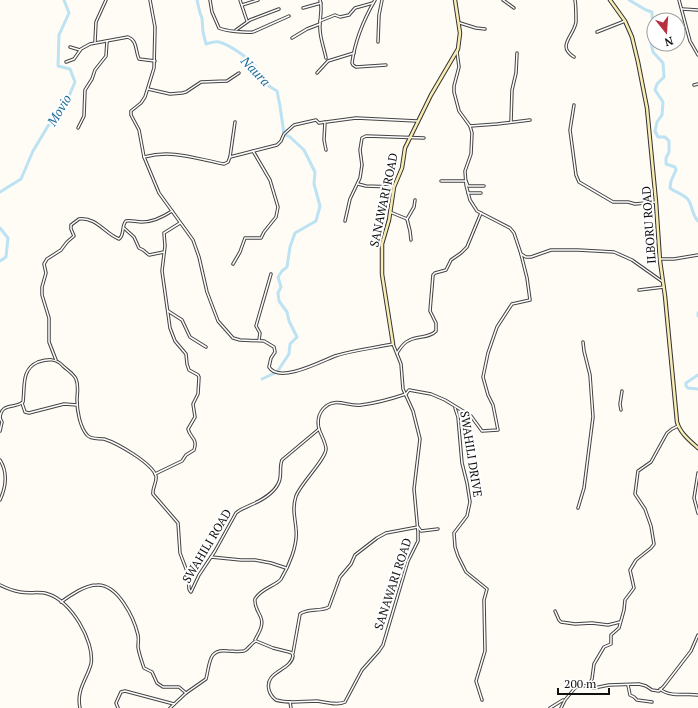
<svg xmlns="http://www.w3.org/2000/svg" width="698" height="708" font-family="'PT Serif',serif">
<style>
.lines{fill:none;stroke-linecap:round;stroke-linejoin:round}
.river{stroke:#bce2f3;stroke-width:3}
.street-casing{stroke:#434343;stroke-width:3.5}
.secondary-casing{stroke:#323232;stroke-width:4.5}
.street{stroke:#fff;stroke-width:1.5}
.secondary{stroke:#faedb4;stroke-width:2.5}
.labels{text-anchor:middle;stroke-width:4;stroke-linejoin:round;paint-order:stroke}
.street-label{font-size:12px;fill:#101010;stroke:#fff}
.water-label{font-size:13px;font-style:italic;fill:#206e9b;stroke:#fff}
</style>
<rect width="100%" height="100%" fill="#fefcf4"/>
<g class="lines">
<!-- river -->
<g class="river">
<path d="M197,0L200,13L202,18L203,32L206,44C210,43 215,41 219,42C228,44 249,58 255,66C263,78 263,84 277,91L280,106L284,134L290,137L304,150L315,172L314,184L320,206L316,221L295,233L290,247L287,267L282,271L278,277L281,287L278,293L279,301L287,312L289,321L297,337L290,344L289,354L277,372L262,379"/>
<path d="M629,0L646,10L652,12L653,33L651,43L653,52L663,63L664,77L657,84L655,90L663,102L662,115L657,122L655,131L658,137H665L669,141V152L666,158V164L675,167L676,170L671,181L670,188C676,193 685,194 689,201C693,208 692,215 698,221"/>
<path d="M0,192L21,179L33,151L48,126L66,103L75,82L70,69L58,66L59,35L69,13L64,0"/>
<path d="M0,228L8,238L6,257L0,261"/>
<path d="M698,313V316"/>
<path d="M698,375L686,383V386L688,388L698,389"/>
</g>
<defs>
<g id="street">
<path d="M150,0L155,27L154,68L145,97L141,103L131,111V115L139,130L144,157L159,193L193,240L199,257L207,292L218,321L233,338L240,340L264,341L274,347L275,352L271,358L269,367C279,384 322,361 335,356C353,350 374,348 393,344L401,364L403,389L413,411L420,439L414,489L418,532V541L408,561L383,645L379,651L362,670L345,702C337,706 326,702 317,701C303,701 289,704 276,700C272,697 270,694 269,690C264,671 291,671 293,656L292,653L289,652L273,648L256,641C251,643 249,649 244,651C238,652 233,651 228,651C208,648 210,664 206,679L186,693L170,708"/>
<path d="M210,0L212,12L219,28C225,31 246,33 253,32L289,16"/>
<path d="M240,0L247,21"/>
<path d="M320,0C323,10 319,19 320,29C320,38 324,48 326,58"/>
<path d="M375,0C364,19 355,40 352,63L353,65L356,67L386,65"/>
<path d="M503,0L514,8"/>
<path d="M679,0L690,41L698,55"/>
<path d="M242,5L258,0"/>
<path d="M303,8L321,3"/>
<path d="M682,9L698,10"/>
<path d="M320,21L335,15L340,17L349,15L355,8L373,3"/>
<path d="M460,23L476,28L485,29"/>
<path d="M236,30L250,20L279,9"/>
<path d="M597,32L625,21"/>
<path d="M292,38L307,29L320,24"/>
<path d="M95,42L96,22L106,0"/>
<path d="M378,42L379,15L382,0"/>
<path d="M70,47L80,50"/>
<path d="M457,52L459,67L454,86V92L459,111L470,126L472,133L471,154L465,171L466,185L470,200L477,211L510,228L514,233L521,254L526,257H531L551,250H578L614,252L632,260L663,282"/>
<path d="M574,57C556,46 574,36 576,22C576,17 576,5 575,0"/>
<path d="M66,62L74,59L81,49L90,44L128,37C138,41 135,51 139,59L155,61"/>
<path d="M317,73L328,61L354,53"/>
<path d="M694,85L698,84"/>
<path d="M148,89L170,94L182,93L186,92L201,82L227,81L239,73"/>
<path d="M574,105L570,130L576,175L579,182L613,202H628L635,204L656,202"/>
<path d="M326,122L356,118L417,121"/>
<path d="M511,122L512,90L516,73L517,53"/>
<path d="M470,126L497,124L530,120"/>
<path d="M78,128L84,116L85,90L92,79L95,70L106,56L107,41"/>
<path d="M144,157C173,149 196,159 224,164L228,162L230,157L277,145L281,141L284,134L294,125L316,120L319,123L325,122L324,140L326,150"/>
<path d="M230,157L235,122"/>
<path d="M441,181H465"/>
<path d="M466,181L468,186H484"/>
<path d="M358,184L366,186L394,187"/>
<path d="M468,193H481"/>
<path d="M390,212L407,219"/>
<path d="M345,221L350,199L360,178L362,165L360,150L362,138L366,136L424,138"/>
<path d="M124,228L134,237L139,248L143,250L149,255L164,252"/>
<path d="M411,240L410,231L407,219L414,207L415,200"/>
<path d="M660,259H674L698,255"/>
<path d="M233,264L240,252L245,238H261L264,232L276,217L278,207L270,180L253,151"/>
<path d="M639,290L664,287"/>
<path d="M168,311L182,320L190,337L206,347"/>
<path d="M259,340L260,333L256,326L271,274"/>
<path d="M397,353C400,349 403,343 408,341C417,335 429,339 436,331V323L430,311L433,275L435,273L446,270L451,260L461,253L467,247L481,213"/>
<path d="M56,360L49,342V318L42,295V287L46,273L44,264L47,259L61,250L67,242L74,236L71,229V225L79,219C97,217 105,234 119,239C125,235 121,226 126,221C131,220 136,222 142,222C153,222 163,217 172,211"/>
<path d="M22,403L25,412L29,413L64,404L77,405"/>
<path d="M455,408L458,417L462,463L467,483L470,502L467,516L454,533L455,547L458,556L466,572L487,589L484,600L485,651L476,681L482,700"/>
<path d="M621,410L620,404L622,391"/>
<path d="M0,418C1,402 15,409 23,402C25,387 21,369 38,362C48,359 56,358 63,366C67,370 73,373 76,379C79,386 77,393 77,400C77,411 80,427 87,435C91,440 99,438 104,439C117,443 152,463 156,476C157,483 152,488 153,494L178,523L180,553L188,574L189,589L190,591L191,592L199,575L215,551L236,513C240,509 247,507 253,504C262,500 275,492 279,482C282,475 279,467 282,460L319,429C317,421 318,415 323,409C334,396 348,407 361,405C377,403 391,399 406,394L409,390L431,394L445,400L471,416L482,431L498,430L493,405L488,395L483,377L488,353L497,327L512,304L530,300L527,278L521,254"/>
<path d="M0,418L2,422L0,431"/>
<path d="M0,460C8,473 6,487 0,500"/>
<path d="M698,473L694,498L698,513"/>
<path d="M155,474L182,461L186,455L194,450C198,438 190,438 188,429L195,417L193,404L198,394L199,377L198,375L189,370L187,364L186,354L175,341L170,328L162,271L165,246L164,233L180,223"/>
<path d="M578,508L584,488L593,417L590,375L584,351L583,342"/>
<path d="M211,557L241,560H255L271,563L286,568"/>
<path d="M0,585C6,588 14,591 20,592C30,594 39,591 48,594C70,600 95,641 91,664C87,679 76,690 80,708"/>
<path d="M61,602C71,595 85,585 97,585C118,584 134,618 138,635C139,639 138,643 138,647C139,654 142,662 144,668L152,672L157,683L163,687H179L186,693"/>
<path d="M555,611L559,620L561,622L575,624L592,623L608,625L620,622"/>
<path d="M255,640C258,634 264,626 261,618C259,612 254,607 255,599C261,588 276,586 281,579C289,566 298,545 296,529C295,517 292,508 296,496C301,483 326,459 326,449C326,443 321,435 319,429"/>
<path d="M293,653L300,614C308,608 321,612 329,607L340,577L351,564L355,555L377,538L386,533L418,527L421,531L438,529"/>
<path d="M628,685L630,695L634,697L637,700L652,702"/>
<path d="M588,686L592,679L594,664L604,647L611,644V635L619,628L624,610L625,600L634,588L630,570L636,560L651,548L654,544L651,526L645,509L635,494L638,471L651,462L667,433L672,429L678,426"/>
<path d="M660,689C671,698 686,693 698,695"/>
<path d="M290,702L291,708"/>
<path d="M118,708L116,703L121,692L125,691L174,704"/>
<path d="M550,708L563,700"/>
<path d="M561,708L565,700L575,688L581,685L594,688L609,685L639,684L646,686L652,690L659,691L664,686L691,651L698,635"/>
</g>
<g id="secondary">
<path d="M610,0L625,21L632,37L638,62L647,108L656,202L660,261L665,296L677,422C680,433 690,441 698,448"/>
<path d="M393,344L382,274V244L389,220L394,187L402,168L405,148L431,95L458,49L460,33L455,0"/>
</g>
</defs>
<!-- street casing -->
<use href="#street" class="street-casing"/>
<!-- secondary casing -->
<use href="#secondary" class="secondary-casing"/>
<!-- street -->
<use href="#street" class="street"/>
<!-- secondary -->
<use href="#secondary" class="secondary"/>
</g>
<g class="labels">
<!-- street labels -->
<g class="street-label">
<text transform="translate(384 200) rotate(-78)" y="4">SANAWARI ROAD</text>
<text transform="translate(649 225) rotate(-94)" y="4">ILBORU ROAD</text>
<text transform="translate(471 454) rotate(81)" y="4">SWAHILI DRIVE</text>
<text transform="translate(207 546) rotate(-59)" y="4">SWAHILI ROAD</text>
<text transform="translate(393 584) rotate(-72)" y="4">SANAWARI ROAD</text>
</g>
<!-- water labels -->
<g class="water-label">
<text transform="translate(256 71) rotate(46)" y="5">Naura</text>
<text transform="translate(59 110) rotate(-59)" y="5">Movio</text>
</g>
</g>
<!-- north arrow -->
<g transform="translate(666 32) rotate(163)"><circle r="19" fill="#ffffff" stroke="#9f9f9f"/>
<path d="M0-3L7 15L0 10L-7 15Z" fill="#b83040"/>
<text y="-6" font-size="11" font-weight="bold" text-anchor="middle" fill="#101010">N</text>
</g>
<!-- scale -->
<path d="M558 688v6h51v-6" fill="none" stroke="#101010" stroke-width="2"/>
<text x="564" y="688" font-size="12" fill="#101010" stroke="#ffffff" stroke-width="3" paint-order="stroke">200 m</text>
</svg>
